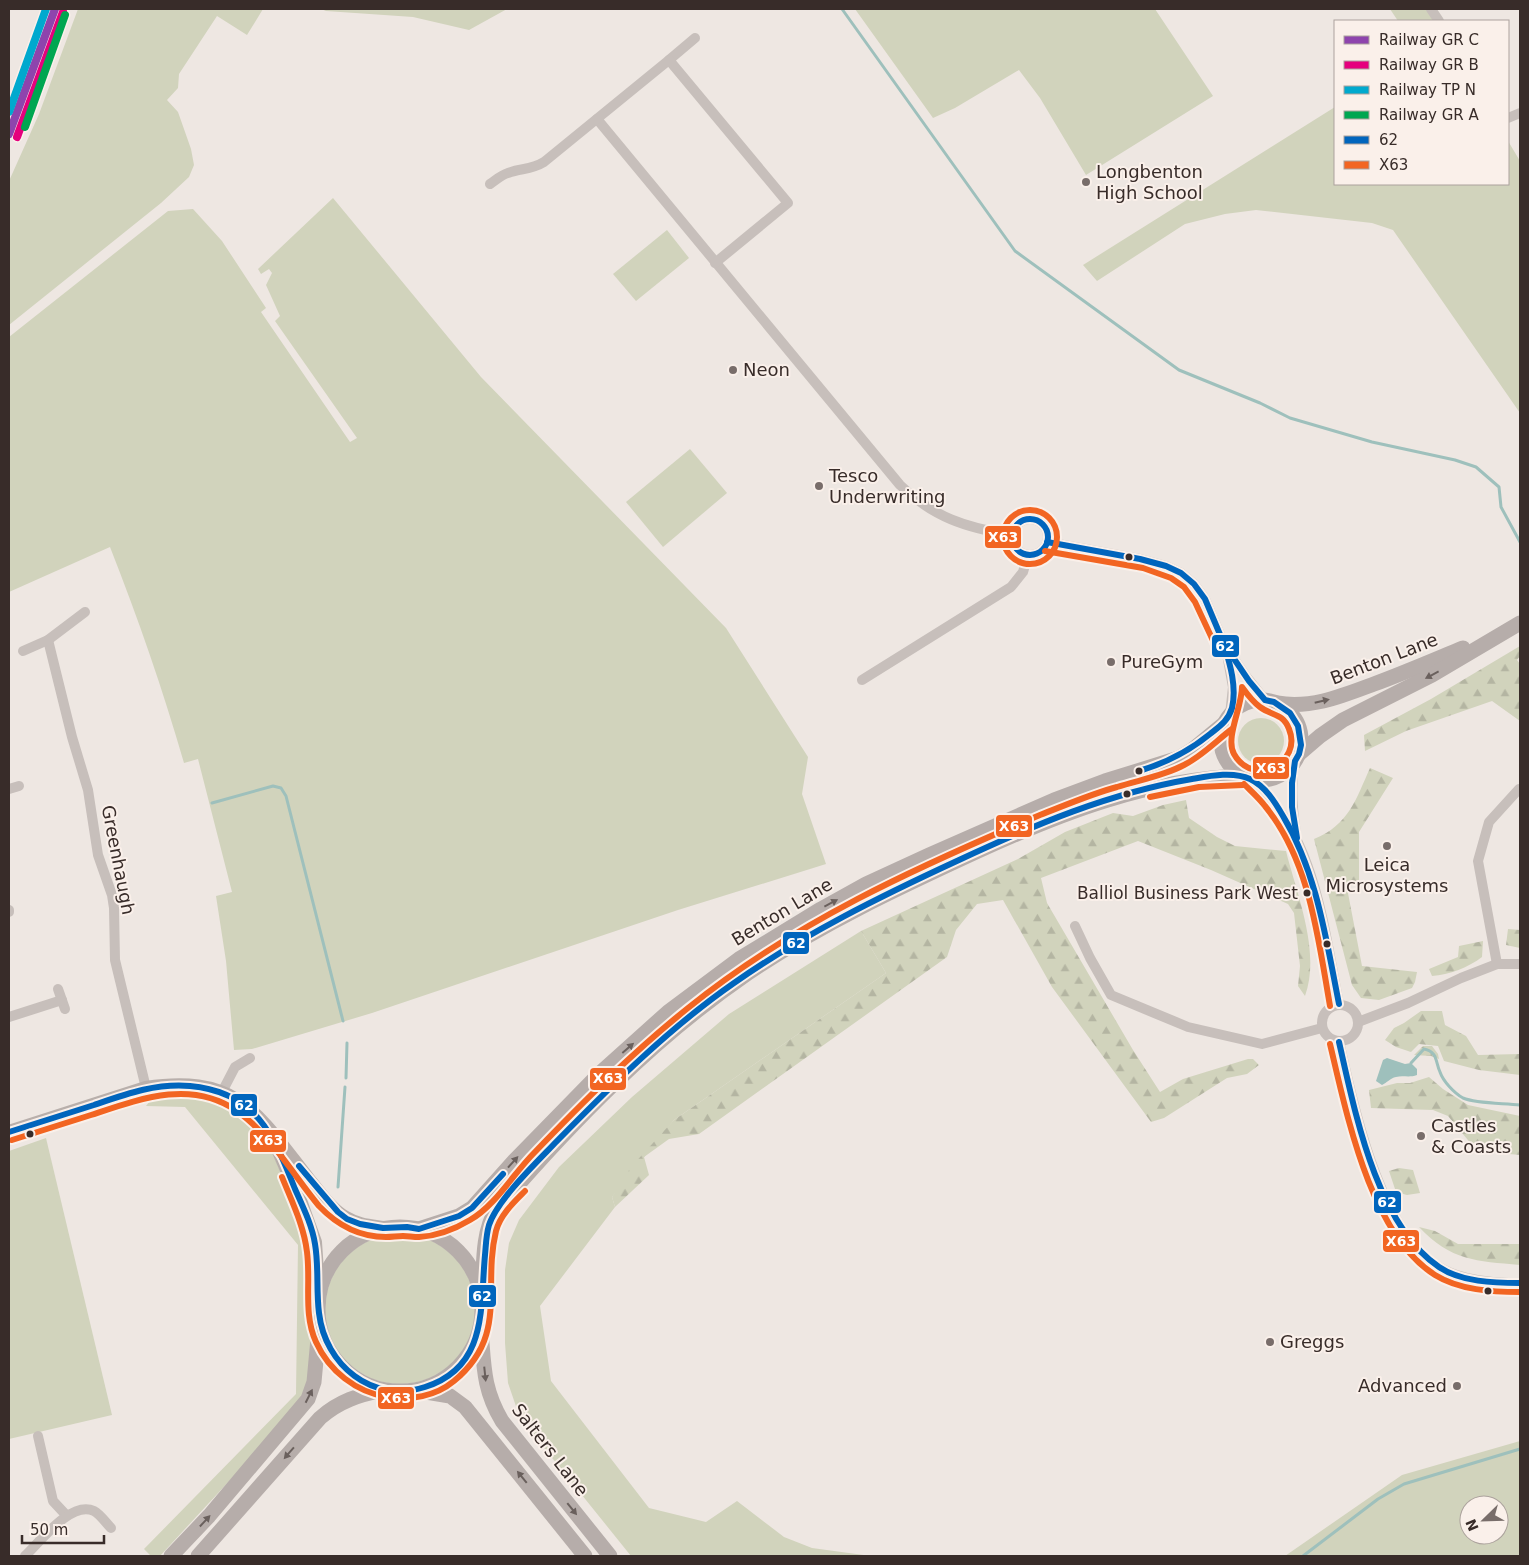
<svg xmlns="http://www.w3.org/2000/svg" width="1529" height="1565" font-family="'DejaVu Sans',sans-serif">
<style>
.green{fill:#d1d3bc;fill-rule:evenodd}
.forest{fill:url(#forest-firs)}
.wetland{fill:url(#wetland-marsh)}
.water{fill:#9ec0bc}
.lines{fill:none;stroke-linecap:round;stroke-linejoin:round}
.stream{stroke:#9ec0bc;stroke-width:3}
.street{stroke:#c7bfbb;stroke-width:10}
.secondary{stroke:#b8afab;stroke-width:14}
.primary{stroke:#b6adaa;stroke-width:15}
.bus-1-casing{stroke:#faf0ea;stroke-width:10}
.bus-2-casing{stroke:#faf0ea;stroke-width:10}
.bus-1{stroke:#0065bd;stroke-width:6}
.bus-2{stroke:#f26522;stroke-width:6}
.rail-1-casing{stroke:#faf0ea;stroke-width:11}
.rail-2-casing{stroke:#faf0ea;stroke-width:11}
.rail-3-casing{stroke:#faf0ea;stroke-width:11}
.rail-4-casing{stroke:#faf0ea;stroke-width:11}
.rail-1{stroke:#8e44ad;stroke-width:8}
.rail-2{stroke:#e5007d;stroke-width:8}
.rail-3{stroke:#00a9ce;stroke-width:8}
.rail-4{stroke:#00a651;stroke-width:8}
.oneway{fill:#6a605d}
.poi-dot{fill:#786d6a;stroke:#faf0ea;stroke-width:2}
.bus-dot{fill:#382c29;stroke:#faf0ea;stroke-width:2}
.labels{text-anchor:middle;stroke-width:4;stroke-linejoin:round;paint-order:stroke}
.bus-label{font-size:17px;fill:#382c29;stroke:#faf0ea;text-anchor:end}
.poi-label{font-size:18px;fill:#382c29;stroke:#faf0ea;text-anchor:start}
.street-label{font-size:18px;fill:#382c29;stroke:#faf0ea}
.line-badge{stroke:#faf0ea;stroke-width:2}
.badge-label{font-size:14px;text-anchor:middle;font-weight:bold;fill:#fff}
</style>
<defs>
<pattern id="forest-firs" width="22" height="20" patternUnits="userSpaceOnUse" patternTransform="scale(1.25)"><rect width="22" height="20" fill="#d1d3bc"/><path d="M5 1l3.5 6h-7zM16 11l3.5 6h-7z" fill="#b4b5a2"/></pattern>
<pattern id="wetland-marsh" width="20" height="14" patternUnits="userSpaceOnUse" patternTransform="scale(1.25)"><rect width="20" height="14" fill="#d1d3bc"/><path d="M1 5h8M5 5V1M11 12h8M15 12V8" fill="none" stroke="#b4b5a2"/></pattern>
</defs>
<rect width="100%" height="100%" fill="#eee7e2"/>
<!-- green -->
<g class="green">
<path d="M78,9H263L247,35L217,16L179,74L178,88L167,100L178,112L191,149L194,165L189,177L161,203L9,325V181L39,114Z"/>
<path d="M321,9H507L469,30L413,17L326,11Z"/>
<path d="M855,9H1155L1213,96L1086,175L1040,98L1019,70L955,108L933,118Z"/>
<path d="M1390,9H1427L1435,21H1398Z"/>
<path d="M1335,107V184H1508V141L1520,161V413L1393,230L1372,223L1256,210L1225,214L1185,224L1097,281L1083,265Z"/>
<path d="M333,198L481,377L726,628L808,757L802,794L826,864L678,910L372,1013L252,1049L234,1050L226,961L216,896L232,892L198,759L184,763C163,690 138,618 110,547L9,592V337L168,211L193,209L222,241L266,308L261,312L350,442L357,438L275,321L280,316L266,285L272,273L269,269L261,274L258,269Z"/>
<path d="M667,230L689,258L636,301L613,274Z"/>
<path d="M690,449L727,493L663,547L626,502Z"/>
<circle cx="1261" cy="741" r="23"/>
<path d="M861,931L886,973L674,1120L612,1197L615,1207L540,1306L551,1381L649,1508L706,1522L737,1501L784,1537L812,1548L871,1556H631L520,1418L508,1383L505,1343V1270L509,1243L519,1220L559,1167L632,1097L729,1014Z"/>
<path d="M175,1094L200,1097L223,1104L246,1119L261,1135L273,1154L309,1240L312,1261L311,1368L302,1402L160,1556H151L144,1549L296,1394L298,1245L185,1107L146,1106L153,1097Z"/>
<path d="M46,1138L112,1415L9,1439V1151Z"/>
<circle cx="400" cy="1309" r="75"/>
<path d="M1520,1441V1556H1285L1402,1475ZM1469,1505H1499V1535H1469Z"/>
</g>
<!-- forest -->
<g class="forest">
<path d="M1520,646V656L1517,660L1520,664V721L1492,701L1406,731L1365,751L1364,735L1431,699Z"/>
<path d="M1370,768L1393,778L1359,832V881L1347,888L1362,966L1417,972L1415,982L1412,988L1379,1000L1361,998L1352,985L1314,839C1349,825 1356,799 1370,768Z"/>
<path d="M1186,800L1189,818L1217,837L1235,846L1286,851C1297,895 1321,952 1305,996L1298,986L1300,966L1294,913L1288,904L1211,870L1138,841L1041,878L1047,903L1133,1050L1160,1092L1183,1079L1248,1059H1253L1259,1065L1247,1074L1227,1078L1164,1118L1151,1122L1052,987L1003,900L977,904L956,930L947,957L699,1134L669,1139L644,1157L649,1175L615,1207L612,1197L631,1167L674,1120L886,973L861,931L1018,859L1065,832L1113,813L1133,816L1163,805Z"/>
<path d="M1508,929L1520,930V948L1506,945Z"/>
<path d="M1483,941L1482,957C1469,967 1449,975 1432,976L1429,969L1458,957L1459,946Z"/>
<path d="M1421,1011H1442L1445,1025L1466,1036L1478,1055L1520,1054V1075L1479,1070L1444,1061L1438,1046L1419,1044L1411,1052L1396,1047L1385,1040L1394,1028L1404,1023Z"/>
<path d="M1429,1077L1443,1089L1468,1105L1520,1116V1155L1477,1151L1448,1116L1433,1110L1371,1108L1369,1090L1397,1083H1410Z"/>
<path d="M1399,1168L1413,1170L1420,1193L1407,1195L1396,1192L1389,1171Z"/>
<path d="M1419,1227L1435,1231L1458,1244H1520V1265C1476,1261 1451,1261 1419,1227Z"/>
</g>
<!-- wetland -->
<path class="wetland" d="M1423,1046H1432L1438,1054L1439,1059L1431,1056L1414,1055Z"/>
<!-- water -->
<path class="water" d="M1387,1058L1405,1064L1411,1063L1417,1069V1075C1409,1078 1403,1075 1396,1077C1390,1078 1387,1083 1382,1085L1376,1081L1383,1060Z"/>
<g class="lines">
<!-- stream -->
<g class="stream">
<path d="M842,9L1015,251L1179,370L1260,403L1290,418L1372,442L1455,460L1476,467L1499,487L1501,507L1520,542"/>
<path d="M212,803L273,786L281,788L286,796L343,1021"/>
<path d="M1411,1063L1424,1049C1438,1052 1435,1061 1440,1072C1443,1081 1454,1093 1463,1098C1477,1104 1504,1103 1520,1105"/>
<path d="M346,1078L347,1043"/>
<path d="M338,1187L345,1087"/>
<path d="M1303,1556L1378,1499L1404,1484L1520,1449"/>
</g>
<!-- street -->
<g class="street">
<path d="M1431,9L1439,21"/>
<path d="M669,60L695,38"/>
<path d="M1508,118L1520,113"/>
<path d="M597,119L900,485C933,517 966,528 1012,535"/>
<path d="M490,184C496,180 501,175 508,173C521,168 531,170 544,162L669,60L788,203L715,263"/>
<circle cx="1030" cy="537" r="18"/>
<path d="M1047,542L1140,559L1166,566L1181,573L1194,584L1205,599L1224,644L1245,675L1265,700"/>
<path d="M48,640L72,737L88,790L98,855L112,895L114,908L115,960L146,1088"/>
<path d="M23,651L48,640L85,612"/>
<path d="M1227,654L1233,687L1230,715"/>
<path d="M862,680L1011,587L1023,572L1028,555"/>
<path d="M1295,761C1290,785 1292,808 1296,833"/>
<path d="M1250,778C1315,833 1323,925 1339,1004"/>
<path d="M9,789L19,786"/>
<path d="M9,910V912"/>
<path d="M1075,926L1090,958L1111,995L1188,1027L1262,1044L1322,1028"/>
<path d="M1497,964L1478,861L1489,822L1519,789"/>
<path d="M58,989L65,1009"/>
<circle cx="1340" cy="1023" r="18"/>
<path d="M9,1017L62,1000"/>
<path d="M1358,1022L1408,1003L1461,978L1497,964H1520"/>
<path d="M1339,1042C1354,1106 1379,1231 1439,1267C1459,1280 1497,1284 1520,1283"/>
<path d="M222,1092L235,1067L250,1058"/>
<path d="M38,1436L53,1501L66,1515"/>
<path d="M25,1556C40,1542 71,1500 94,1511C100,1514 106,1523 111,1528"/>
</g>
<!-- secondary -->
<g class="secondary">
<path d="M9,1132L146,1088C238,1074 258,1115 309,1180C320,1193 331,1210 346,1218C357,1225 370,1226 383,1228"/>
<path d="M278,1149L301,1203L315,1242L319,1301"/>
</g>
<!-- primary -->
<g class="primary">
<circle cx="1261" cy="740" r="40"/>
<path d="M1277,703C1311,709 1342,696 1374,684C1404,673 1434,660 1463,648"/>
<path d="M1299,754L1320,736L1343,720L1432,675L1520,623"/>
<circle cx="400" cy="1309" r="82"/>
<path d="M419,1229L459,1216L472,1208L514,1161L600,1073L668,1012L739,959L821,909L866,884L929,855L1054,800L1105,781L1179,758L1192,750L1226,722"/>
<path d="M482,1298C484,1271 481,1233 496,1210C571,1123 652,1039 748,973C819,925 898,888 976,852C1061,813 1148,779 1243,776"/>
<path d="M481,1330C484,1366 483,1389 502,1421L610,1556"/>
<path d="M420,1391L450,1396L465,1407L585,1556"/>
<path d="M171,1556L209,1516L308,1399L314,1382L319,1328"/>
<path d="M198,1556L320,1418C339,1401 359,1395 383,1390"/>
</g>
<defs>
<g id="bus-1">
<circle cx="1030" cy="537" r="18"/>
<path d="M1047,542L1140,559L1166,566L1181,573L1194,584L1205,599L1224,644L1249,681L1265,700L1274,702L1290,713L1298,726L1301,745L1299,754L1295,761L1292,783V807L1297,838"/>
<path d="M1139,771C1166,763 1188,752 1210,734C1220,726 1228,721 1232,708C1237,687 1230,664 1224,644"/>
<path d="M1339,1042C1355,1112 1376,1224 1439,1267C1461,1282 1494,1283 1520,1283"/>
<path d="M9,1132C37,1123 65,1114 94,1105C126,1094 156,1083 190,1086C256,1092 273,1134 295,1189C303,1207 312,1225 315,1244C319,1267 316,1290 319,1313C325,1365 372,1404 425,1387C488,1367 480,1308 485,1255C486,1245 486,1235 489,1225C498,1199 537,1162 557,1141C612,1085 669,1028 734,983C804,934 881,896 959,860C1034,825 1109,793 1192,779C1209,776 1233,771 1250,779C1265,786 1275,802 1283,816C1317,873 1326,939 1339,1004"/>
<path d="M299,1166L338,1212L347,1219L360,1224L383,1228L407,1227L419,1229L459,1216L472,1208L503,1174"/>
</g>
<g id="bus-2">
<circle cx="1030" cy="537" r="27"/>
<path d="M1045,551L1143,568L1171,578L1184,587L1195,602L1216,647"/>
<path d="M1242,687C1247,694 1253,702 1260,707C1272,716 1283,713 1289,729C1303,763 1253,788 1234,754C1225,738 1242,707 1242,687Z"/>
<path d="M1244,784C1251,791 1259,798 1265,806C1310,861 1318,938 1330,1006"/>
<path d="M1150,797L1199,787L1243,785"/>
<path d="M1330,1044C1347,1115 1370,1234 1435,1275C1459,1290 1492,1292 1520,1292"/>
<path d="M12,1140C38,1132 65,1123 91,1115C139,1099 191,1079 237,1111C270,1134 294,1176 319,1206C338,1226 359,1237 386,1237C392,1237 397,1236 403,1236C408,1236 413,1237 419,1237C436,1236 455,1229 470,1220C496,1205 513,1174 534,1153C583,1102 633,1052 688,1008C793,923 917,867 1040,815C1066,805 1091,794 1117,787C1139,780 1163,776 1184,765C1202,756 1216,741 1232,729"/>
<path d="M282,1177C292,1202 304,1226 307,1252C311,1282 303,1314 316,1342C329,1371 356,1392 387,1397C410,1401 436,1396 454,1381C509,1335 482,1289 496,1231C500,1215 514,1202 525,1191"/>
</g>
</defs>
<!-- bus-1 casing -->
<use href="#bus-1" class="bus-1-casing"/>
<!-- bus-2 casing -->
<use href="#bus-2" class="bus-2-casing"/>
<!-- bus-1 -->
<use href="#bus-1" class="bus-1"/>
<!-- bus-2 -->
<use href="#bus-2" class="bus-2"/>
<defs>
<path id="rail-1" d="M9,134L55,9"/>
<path id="rail-2" d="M17,137L63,12"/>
<path id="rail-3" d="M9,112L46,9"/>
<path id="rail-4" d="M25,127L65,15"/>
</defs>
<!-- rail-1 casing -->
<use href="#rail-1" class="rail-1-casing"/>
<!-- rail-2 casing -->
<use href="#rail-2" class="rail-2-casing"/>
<!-- rail-3 casing -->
<use href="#rail-3" class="rail-3-casing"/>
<!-- rail-4 casing -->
<use href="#rail-4" class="rail-4-casing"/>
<!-- rail-1 -->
<use href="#rail-1" class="rail-1"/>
<!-- rail-2 -->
<use href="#rail-2" class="rail-2"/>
<!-- rail-3 -->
<use href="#rail-3" class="rail-3"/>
<!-- rail-4 -->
<use href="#rail-4" class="rail-4"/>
</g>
<!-- one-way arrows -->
<defs><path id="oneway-solid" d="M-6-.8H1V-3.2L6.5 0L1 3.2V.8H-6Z" transform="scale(1.25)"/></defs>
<g class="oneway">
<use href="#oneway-solid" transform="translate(1432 675) rotate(152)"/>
<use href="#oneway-solid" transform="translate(1322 701) rotate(-13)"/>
<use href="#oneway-solid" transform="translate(831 903) rotate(-28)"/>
<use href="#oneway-solid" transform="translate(628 1048) rotate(-41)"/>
<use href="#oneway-solid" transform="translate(513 1162) rotate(-48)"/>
<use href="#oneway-solid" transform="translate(485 1374) rotate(84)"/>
<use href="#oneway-solid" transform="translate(309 1396) rotate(-63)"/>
<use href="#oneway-solid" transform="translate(289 1453) rotate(131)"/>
<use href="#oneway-solid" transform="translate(522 1477) rotate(-129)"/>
<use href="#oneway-solid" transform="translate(572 1509) rotate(51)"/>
<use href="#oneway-solid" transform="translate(205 1521) rotate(-47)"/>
</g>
<!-- markers -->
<g class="poi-dot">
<circle cx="1086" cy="182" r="5"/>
<circle cx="733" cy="370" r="5"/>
<circle cx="819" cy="486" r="5"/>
<circle cx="1111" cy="662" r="5"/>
<circle cx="1387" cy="846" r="5"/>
<circle cx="1421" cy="1136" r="5"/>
<circle cx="1270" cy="1342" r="5"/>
<circle cx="1457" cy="1386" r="5"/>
</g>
<g class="bus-dot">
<circle cx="1129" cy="557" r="4.5"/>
<circle cx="1139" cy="771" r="4.5"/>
<circle cx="1127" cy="794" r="4.5"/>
<circle cx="1307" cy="893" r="4.5"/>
<circle cx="1327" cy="944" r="4.5"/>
<circle cx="30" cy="1134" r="4.5"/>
<circle cx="1488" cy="1291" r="4.5"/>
</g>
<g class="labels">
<!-- bus labels -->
<g class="bus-label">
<text x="1298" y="899">Balliol Business Park West</text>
</g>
<!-- poi labels -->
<g class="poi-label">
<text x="1096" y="178">Longbenton<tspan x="1096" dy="21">High School</tspan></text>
<text x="743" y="376">Neon</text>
<text x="829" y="482">Tesco<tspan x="829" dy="21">Underwriting</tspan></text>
<text x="1121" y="668">PureGym</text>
<text x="1387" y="871" text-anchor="middle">Leica<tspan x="1387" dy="21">Microsystems</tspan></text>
<text x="1431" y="1132">Castles<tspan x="1431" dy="21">&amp; Coasts</tspan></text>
<text x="1280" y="1348">Greggs</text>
<text x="1447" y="1392" text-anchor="end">Advanced</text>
</g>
<!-- street labels -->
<g class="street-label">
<text transform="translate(1384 659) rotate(-21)" y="6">Benton Lane</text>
<text transform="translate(118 860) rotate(79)" y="6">Greenhaugh</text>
<text transform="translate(782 912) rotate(-31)" y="6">Benton Lane</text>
<text transform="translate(550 1450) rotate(52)" y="6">Salters Lane</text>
</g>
</g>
<g class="line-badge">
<rect x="984" y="525" width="38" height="24" rx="5" fill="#f26522"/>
<rect x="1211" y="634" width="29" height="24" rx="5" fill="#0065bd"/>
<rect x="1252" y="756" width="38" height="24" rx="5" fill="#f26522"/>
<rect x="995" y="814" width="38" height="24" rx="5" fill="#f26522"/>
<rect x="782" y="931" width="28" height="24" rx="5" fill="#0065bd"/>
<rect x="589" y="1067" width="38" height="24" rx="5" fill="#f26522"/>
<rect x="230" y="1093" width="28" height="24" rx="5" fill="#0065bd"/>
<rect x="249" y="1129" width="38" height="24" rx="5" fill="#f26522"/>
<rect x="1373" y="1190" width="29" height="24" rx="5" fill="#0065bd"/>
<rect x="1382" y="1229" width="38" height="24" rx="5" fill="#f26522"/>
<rect x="468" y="1284" width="29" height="24" rx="5" fill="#0065bd"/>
<rect x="377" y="1386" width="38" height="24" rx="5" fill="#f26522"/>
</g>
<g class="badge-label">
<text x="1003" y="542">X63</text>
<text x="1225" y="651">62</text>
<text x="1271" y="773">X63</text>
<text x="1014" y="831">X63</text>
<text x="796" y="948">62</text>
<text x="608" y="1083">X63</text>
<text x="244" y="1110">62</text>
<text x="268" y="1145">X63</text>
<text x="1387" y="1207">62</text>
<text x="1401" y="1246">X63</text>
<text x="482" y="1301">62</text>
<text x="396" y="1403">X63</text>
</g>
<!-- border -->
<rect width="1529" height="1565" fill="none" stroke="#382c29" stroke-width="20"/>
<!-- legend -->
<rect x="1334" y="20" width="175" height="165" fill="#faf0ea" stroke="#aca29d"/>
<rect x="1344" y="36" width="25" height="8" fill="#8e44ad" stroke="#aca29d"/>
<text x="1379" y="45" font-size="15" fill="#382c29">Railway GR C</text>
<rect x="1344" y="61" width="25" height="8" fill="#e5007d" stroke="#aca29d"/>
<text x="1379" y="70" font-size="15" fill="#382c29">Railway GR B</text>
<rect x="1344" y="86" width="25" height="8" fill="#00a9ce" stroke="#aca29d"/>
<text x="1379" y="95" font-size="15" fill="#382c29">Railway TP N</text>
<rect x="1344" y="111" width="25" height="8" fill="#00a651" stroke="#aca29d"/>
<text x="1379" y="120" font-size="15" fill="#382c29">Railway GR A</text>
<rect x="1344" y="136" width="25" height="8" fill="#0065bd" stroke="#aca29d"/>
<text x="1379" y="145" font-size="15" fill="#382c29">62</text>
<rect x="1344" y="161" width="25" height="8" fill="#f26522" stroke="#aca29d"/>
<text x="1379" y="170" font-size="15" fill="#382c29">X63</text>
<!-- north arrow -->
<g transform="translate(1484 1520) rotate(247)"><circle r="24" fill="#faf0ea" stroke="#aca29d"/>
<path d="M0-4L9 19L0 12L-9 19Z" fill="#786d6a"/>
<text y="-8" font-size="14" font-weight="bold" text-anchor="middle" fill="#382c29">N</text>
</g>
<!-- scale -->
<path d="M22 1535v8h82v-8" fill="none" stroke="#382c29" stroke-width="2.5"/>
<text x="30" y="1535" font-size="15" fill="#382c29" stroke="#faf0ea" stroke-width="4" paint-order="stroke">50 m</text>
</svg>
